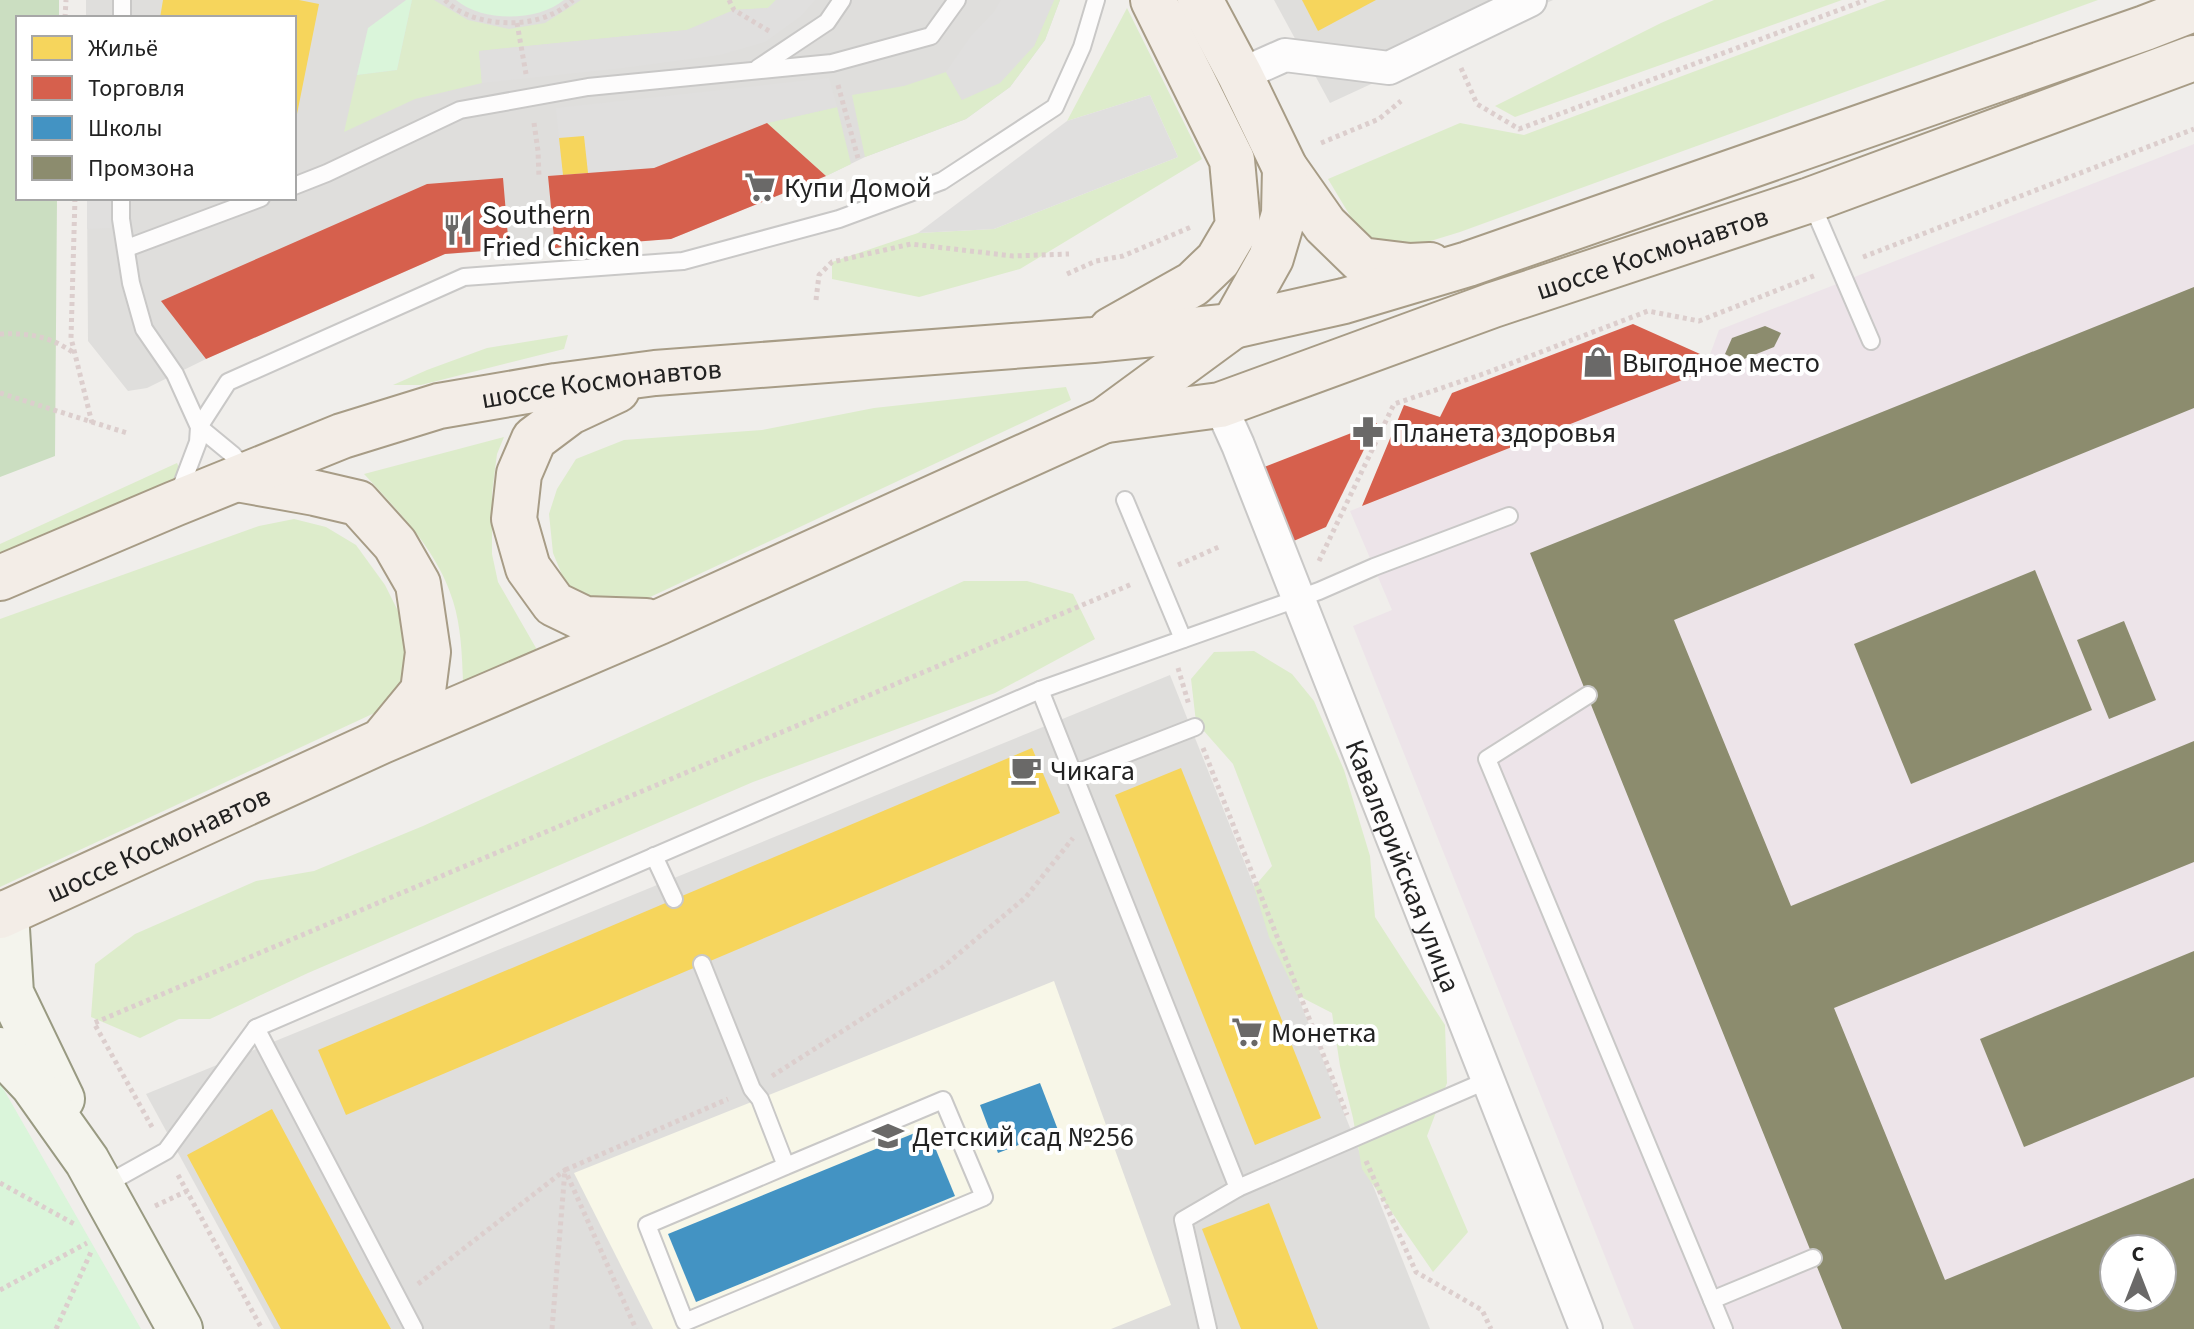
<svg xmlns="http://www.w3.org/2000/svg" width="2194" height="1329" font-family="'Source Sans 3',sans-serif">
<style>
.residential{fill:#dfdedc}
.industrial{fill:#ede4e9;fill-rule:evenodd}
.education{fill:#f8f7e8}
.grass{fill:#ddeccb}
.forest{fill:#cbdec1}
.park{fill:#daf5da}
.parking{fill:#e0dfde}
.homes{fill:#f6d55c}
.shops{fill:#d6604d}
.schools{fill:#4393c3}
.industry{fill:#8c8c6e;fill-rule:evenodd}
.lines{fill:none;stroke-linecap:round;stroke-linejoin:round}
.lane-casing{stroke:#c9c8c7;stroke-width:20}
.street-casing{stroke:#c9c8c7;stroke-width:36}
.secondary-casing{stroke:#999a82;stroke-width:48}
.primary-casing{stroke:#a79c86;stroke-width:48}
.path{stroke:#dccecd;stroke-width:5;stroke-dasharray:4 4;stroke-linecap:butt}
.lane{stroke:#fdfcfc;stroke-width:16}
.street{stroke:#fdfcfc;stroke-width:32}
.secondary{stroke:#f4f4ed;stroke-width:44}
.primary{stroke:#f3ede7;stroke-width:44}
.labels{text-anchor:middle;stroke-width:8;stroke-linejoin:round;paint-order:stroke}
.poi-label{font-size:28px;fill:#222;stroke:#fff;text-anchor:start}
.street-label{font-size:28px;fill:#222;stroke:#fff}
</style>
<rect width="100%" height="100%" fill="#f0eeeb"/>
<!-- residential -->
<g class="residential">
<path d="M86,0H1060L1045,40L1010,87L966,119L865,157L826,176L671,239L445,254L206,359L147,388L128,391L88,341L87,198H294V18H86Z"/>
<path d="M1274,0H1553L1330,103Z"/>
<path d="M1170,675L1430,1329H274L146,1094Z"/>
</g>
<!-- industrial -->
<path class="industrial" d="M2194,144V1329H1634L1353,626L1392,610L1350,511L1704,371L1719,330ZM2114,1249H2162V1297H2114Z"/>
<!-- education -->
<path class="education" d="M1054,981L1171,1305L1111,1329H653L574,1173Z"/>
<!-- grass -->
<g class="grass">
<path d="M412,0H434L468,20L509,29L545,23L581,0H776L768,8L734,10L687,30L479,51L482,83L415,99L344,132L357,75L397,70Z"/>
<path d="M1054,0H1060L1045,40L1010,87L966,119L865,157L852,95L904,86L946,72L962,100L1034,46Z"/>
<path d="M1714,0H1842L1515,117L1495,106L1661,23Z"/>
<path d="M1886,0H2098L1460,232L1398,251L1367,244L1328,179L1460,123L1524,135Z"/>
<path d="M1127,8L1202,159L1020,269L919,297L832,279V262L918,233L994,229L1178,157L1150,95L1067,121Z"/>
<path d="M837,107L851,164L826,176L767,123Z"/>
<path d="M568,335L564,349L421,385H393L427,370L487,348Z"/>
<path d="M1066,387L1071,400L616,613L567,587L553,553L549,514L557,489L576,459L624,440L762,430L874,408Z"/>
<path d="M504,437L497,454L492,493V554L498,582L536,648L533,663L473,692L463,681C462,655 461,626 453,601C438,551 399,512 364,474Z"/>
<path d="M177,463L182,475L0,558V544Z"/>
<path d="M294,519L326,527L356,545L385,585L400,615L406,649L405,677L396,703L0,887V619L259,526Z"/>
<path d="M964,581H1027L1073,594L1095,639L995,693L753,782L308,973L210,1019H179L140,1038L91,1017L95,964L135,934L256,881L314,871L423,826Z"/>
<path d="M1254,651L1292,674L1314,701L1344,770L1370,856L1375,917L1445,1025L1447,1083L1427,1136L1468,1232L1433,1272L1362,1169L1353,1118L1340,1066L1332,1013L1297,995L1269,937L1254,887L1272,866L1233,764L1196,722L1191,679L1214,652Z"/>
</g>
<!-- forest -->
<path class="forest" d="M0,0H59V18H18V198H57L55,456L0,477Z"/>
<!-- park -->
<g class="park">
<path d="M406,0H412L397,70L357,75L368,28Z"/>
<path d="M456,0H564C537,22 482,22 456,0Z"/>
<path d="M0,1083L141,1329H0Z"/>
</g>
<!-- parking -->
<g class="parking">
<path d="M776,0H815L801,16L765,42L720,55L623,68L482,83L479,51L687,30L734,10L768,8Z"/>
<path d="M1001,0H1054L1034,46L1000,83L962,100L946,72L971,36L994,12Z"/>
<path d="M829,78L837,107L767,123L654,168L588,173L584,136L559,138L556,108Z"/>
<path d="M1150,95L1178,157L994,229L918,233L1067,121Z"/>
<path d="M87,198H111V228L87,229Z"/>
</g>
<!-- homes -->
<g class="homes">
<path d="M163,0H299L319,4L295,124L294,18H160Z"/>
<path d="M1302,0H1376L1318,31Z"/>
<path d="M584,136L588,173L563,175L559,138Z"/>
<path d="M1032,748L1060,813L346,1115L318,1050Z"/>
<path d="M1181,768L1321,1118L1255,1145L1115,795Z"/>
<path d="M272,1109L361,1275L391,1329H281L187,1155Z"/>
<path d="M1269,1203L1318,1329H1241L1202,1229Z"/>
</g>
<!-- shops -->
<g class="shops">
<path d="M767,123L826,176L671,239L555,248L548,176L654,168Z"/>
<path d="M503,178L509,249L445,254L206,359L161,301L427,184Z"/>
<path d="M1633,324L1709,358L1705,371L1362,506L1404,405L1440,417L1452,393Z"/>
<path d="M1377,423L1326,527L1289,543L1259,469Z"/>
</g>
<!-- schools -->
<g class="schools">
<path d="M1040,1083L1058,1130L998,1153L980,1105Z"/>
<path d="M927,1128L955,1196L696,1302L668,1234Z"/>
</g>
<!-- industry -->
<g class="industry">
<path d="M2194,287V408L1674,620L1791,906L2194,741V862L1834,1008L1945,1280L2194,1178V1329H1842L1530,553ZM2114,1249H2162V1297H2114Z"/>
<path d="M1765,326L1781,333L1774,347L1739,361L1725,354L1732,338Z"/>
<path d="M2035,570L2092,710L1911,784L1854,644Z"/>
<path d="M2124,621L2156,700L2109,719L2077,640Z"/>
<path d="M2194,951V1077L2024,1147L1980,1039Z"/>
</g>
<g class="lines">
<defs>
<g id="lane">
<path d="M122,18V0"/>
<path d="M758,68L827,22L842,0"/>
<path d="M294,186L327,173L460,110L588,87L832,63L931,36L957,0"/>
<path d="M121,198V219L131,283L144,329L175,374L199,427L198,442L178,495"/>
<path d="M1811,202L1871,341"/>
<path d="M127,248L261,198"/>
<path d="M199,427L228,382L464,277L683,261L839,219L942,181L1055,107L1082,47L1096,0"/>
<path d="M199,427L233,455L248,471"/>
<path d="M1125,500L1183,639"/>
<path d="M1040,690L1238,1188L1488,1080"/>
<path d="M1588,695L1487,759L1724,1329"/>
<path d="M1074,774L1195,727"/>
<path d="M654,856L674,899"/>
<path d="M702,964L752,1089L760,1099L786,1166L943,1100L984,1197L685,1322L647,1225L786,1166"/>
<path d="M256,1028L414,1329"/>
<path d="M103,1186L166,1151L256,1028L1040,690L1319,591L1374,567L1509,516"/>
<path d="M1712,1300L1813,1258"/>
<path d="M1208,1329L1183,1220L1238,1188"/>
</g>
<g id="street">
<path d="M1240,75L1285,55L1389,68L1530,0"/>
<path id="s1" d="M1220,405L1238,445L1586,1329"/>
</g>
<g id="secondary">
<path d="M6,913L11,993L62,1099"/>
<path d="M0,1050L33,1085L87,1161L180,1329"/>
</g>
<g id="primary">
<path d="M1200,0L1240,75L1285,168L1325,225L1361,260L1410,266L1430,265"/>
<path d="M1111,330L1193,284L1218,260L1238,226L1232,160L1153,0"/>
<path d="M617,390L570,412L534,439L519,474L514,519L528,568L554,604L585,619L646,621"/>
<path id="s2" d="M1107,420L1220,405L1493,305L1810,200L2194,58"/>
<path d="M237,479L315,493L358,503L395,544L418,584L428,652L423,691L386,736"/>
<path id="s3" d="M0,578L174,504L342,436L439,406L556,386L655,373L1093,340L1233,326L1344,301L1468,264L2145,28L2194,9"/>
<path id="s4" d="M0,916L382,741L659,622L1105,420L1233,326L1271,258L1284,214L1285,168"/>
</g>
</defs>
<!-- lane casing -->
<use href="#lane" class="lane-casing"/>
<!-- street casing -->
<use href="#street" class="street-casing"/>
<!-- secondary casing -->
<use href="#secondary" class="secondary-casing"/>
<!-- primary casing -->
<use href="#primary" class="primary-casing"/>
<!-- path -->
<g class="path">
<path d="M445,0C469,25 522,29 552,14C560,11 567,5 573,0"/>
<path d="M729,0L734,10L769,31"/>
<path d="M65,18L66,0"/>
<path d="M517,23L526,74"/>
<path d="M1461,68L1477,104L1519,129L1866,0"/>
<path d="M838,85L858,158"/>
<path d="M534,123L538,151L539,177"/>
<path d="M1321,143L1379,119L1401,101"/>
<path d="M75,198L71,338L92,423"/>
<path d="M1863,257L2194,129"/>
<path d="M1067,274L1096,261L1123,256L1191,227"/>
<path d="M816,300L819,275L832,262L911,244L1013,256L1069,254"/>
<path d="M0,334C30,333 49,336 74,353"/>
<path d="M0,393L127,433"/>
<path d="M1319,561L1394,404L1486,373L1648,311L1699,321L1816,275"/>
<path d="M1178,565L1221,546"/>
<path d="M1178,668L1189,705"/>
<path d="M1203,748L1347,1115"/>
<path d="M772,1076L943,967L1026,897L1073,838"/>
<path d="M152,1127L94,1023L1132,584"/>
<path d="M1366,1161L1416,1272L1482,1310L1491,1329"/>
<path d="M178,1175L262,1329"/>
<path d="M0,1183L76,1225"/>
<path d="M155,1206L187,1191"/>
<path d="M418,1284L565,1170L636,1329"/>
<path d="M0,1290L87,1243"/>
<path d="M56,1329L91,1252"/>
<path d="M552,1329L565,1170L728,1099"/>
</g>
<!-- lane -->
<use href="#lane" class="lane"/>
<!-- street -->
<use href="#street" class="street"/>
<!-- secondary -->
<use href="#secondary" class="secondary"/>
<!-- primary -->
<use href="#primary" class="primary"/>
</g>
<!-- icons -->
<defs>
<symbol id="supermarket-bare" viewBox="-9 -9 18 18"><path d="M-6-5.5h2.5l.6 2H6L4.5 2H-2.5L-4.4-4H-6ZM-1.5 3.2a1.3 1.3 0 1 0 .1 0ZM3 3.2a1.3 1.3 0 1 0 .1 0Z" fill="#6a6968" stroke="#fff" stroke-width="2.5" paint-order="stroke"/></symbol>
<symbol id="restaurant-bare" viewBox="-9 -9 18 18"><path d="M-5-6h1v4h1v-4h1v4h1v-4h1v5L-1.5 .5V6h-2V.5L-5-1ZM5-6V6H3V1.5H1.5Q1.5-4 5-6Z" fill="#6a6968" stroke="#fff" stroke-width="2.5" paint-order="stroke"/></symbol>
<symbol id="shop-bare" viewBox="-9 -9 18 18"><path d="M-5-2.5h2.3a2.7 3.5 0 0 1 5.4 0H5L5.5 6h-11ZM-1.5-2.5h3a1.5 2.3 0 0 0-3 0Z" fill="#6a6968" stroke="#fff" stroke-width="2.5" paint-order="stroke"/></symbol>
<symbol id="pharmacy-bare" viewBox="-9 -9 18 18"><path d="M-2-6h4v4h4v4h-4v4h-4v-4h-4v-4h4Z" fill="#6a6968" stroke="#fff" stroke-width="2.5" paint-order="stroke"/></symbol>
<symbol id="cafe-bare" viewBox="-9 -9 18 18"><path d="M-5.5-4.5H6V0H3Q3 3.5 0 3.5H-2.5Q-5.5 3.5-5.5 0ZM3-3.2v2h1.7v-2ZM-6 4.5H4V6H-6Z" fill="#6a6968" stroke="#fff" stroke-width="2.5" paint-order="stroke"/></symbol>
<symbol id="school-bare" viewBox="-9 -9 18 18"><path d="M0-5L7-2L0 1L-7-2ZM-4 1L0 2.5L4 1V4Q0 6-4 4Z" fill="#6a6968" stroke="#fff" stroke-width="2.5" paint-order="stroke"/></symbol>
</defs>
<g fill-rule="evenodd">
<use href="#supermarket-bare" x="738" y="165" width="44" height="44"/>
<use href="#restaurant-bare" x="436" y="208" width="44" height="44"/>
<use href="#shop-bare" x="1576" y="340" width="44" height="44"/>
<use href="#pharmacy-bare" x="1346" y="410" width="44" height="44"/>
<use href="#cafe-bare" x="1004" y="748" width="44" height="44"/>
<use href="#supermarket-bare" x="1225" y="1010" width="44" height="44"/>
<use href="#school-bare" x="866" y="1114" width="44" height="44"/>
</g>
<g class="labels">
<!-- poi labels -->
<g class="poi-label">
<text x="784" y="197">Купи Домой</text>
<text x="482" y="224">Southern<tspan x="482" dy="32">Fried Chicken</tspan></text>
<text x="1622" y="372">Выгодное место</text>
<text x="1392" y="442">Планета здоровья</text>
<text x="1050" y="780">Чикага</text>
<text x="1271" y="1042">Монетка</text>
<text x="912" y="1146">Детский сад №256</text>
</g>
<!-- street labels -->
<g class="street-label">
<text dy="10" stroke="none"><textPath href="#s2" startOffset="572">шоссе Космонавтов</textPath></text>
<text dy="10" stroke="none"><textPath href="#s3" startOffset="636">шоссе Космонавтов</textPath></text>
<text dy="10" stroke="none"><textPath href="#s4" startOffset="174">шоссе Космонавтов</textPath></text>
<text dy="10" stroke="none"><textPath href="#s1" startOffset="496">Кавалерийская улица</textPath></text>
</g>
</g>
<!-- legend -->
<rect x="16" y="16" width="280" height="184" fill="#ffffff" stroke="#a7a7a7" stroke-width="2"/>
<rect x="32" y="36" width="40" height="24" fill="#f6d55c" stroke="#a7a7a7" stroke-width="2"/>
<text x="88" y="56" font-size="24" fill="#222222">Жильё</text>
<rect x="32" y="76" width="40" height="24" fill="#d6604d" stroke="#a7a7a7" stroke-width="2"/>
<text x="88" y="96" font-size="24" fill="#222222">Торговля</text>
<rect x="32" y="116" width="40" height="24" fill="#4393c3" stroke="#a7a7a7" stroke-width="2"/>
<text x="88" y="136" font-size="24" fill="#222222">Школы</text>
<rect x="32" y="156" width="40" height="24" fill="#8c8c6e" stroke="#a7a7a7" stroke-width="2"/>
<text x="88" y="176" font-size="24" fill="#222222">Промзона</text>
<!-- north arrow -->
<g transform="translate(2138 1273)"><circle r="38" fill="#ffffff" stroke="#a7a7a7" stroke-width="2"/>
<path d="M0-6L14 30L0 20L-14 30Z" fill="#6a6968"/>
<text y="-12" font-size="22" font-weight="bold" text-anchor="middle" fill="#222222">С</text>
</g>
</svg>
